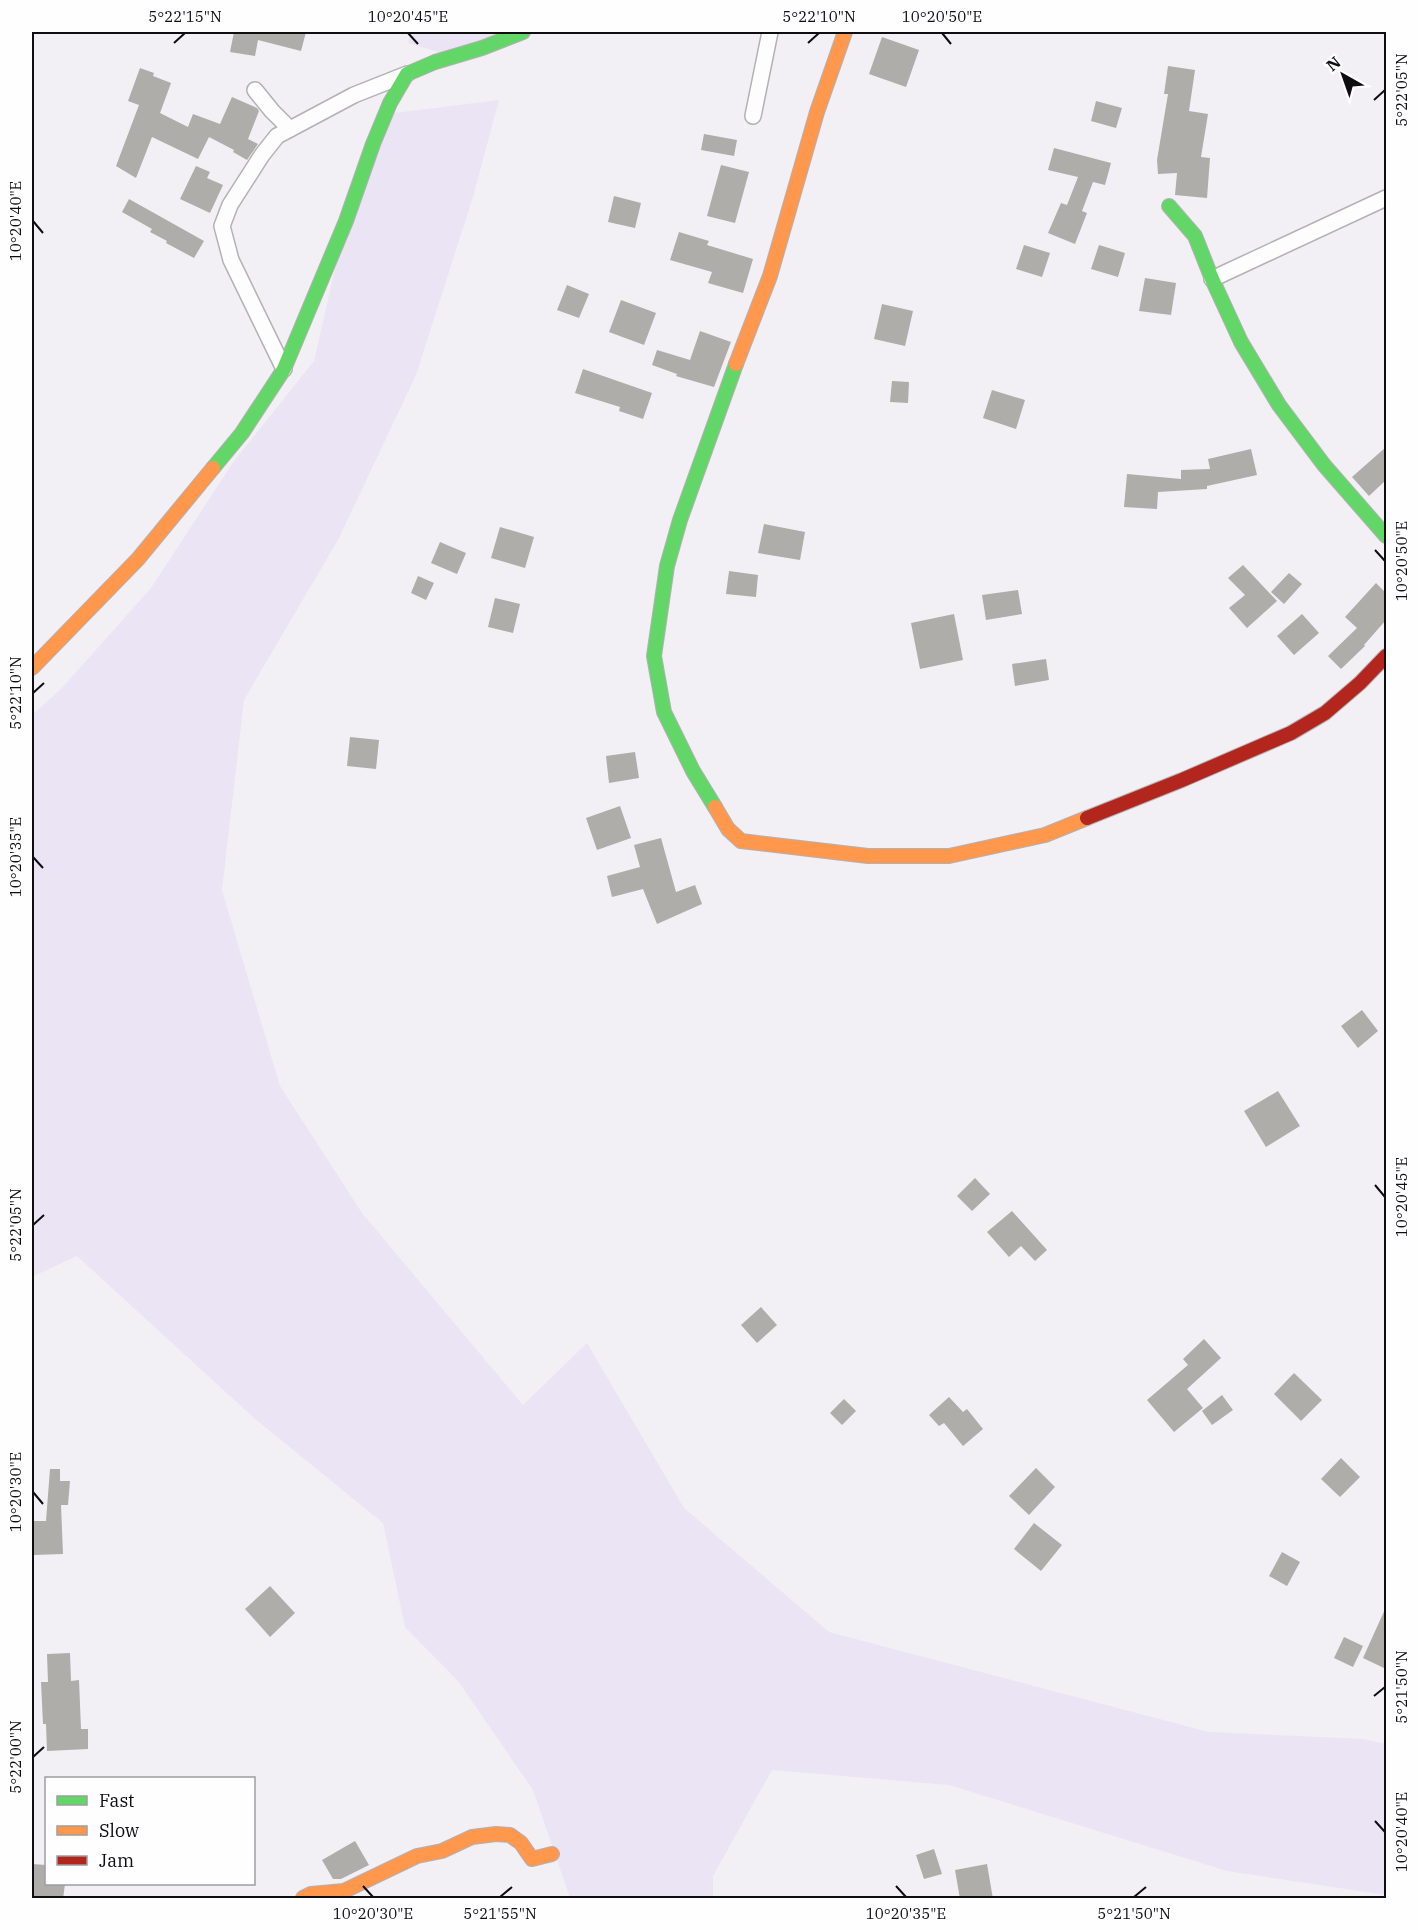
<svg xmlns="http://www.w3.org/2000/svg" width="1418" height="1930" font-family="'IBM Plex Serif',serif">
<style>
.green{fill:#ebe4f5}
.building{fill:#aeada9}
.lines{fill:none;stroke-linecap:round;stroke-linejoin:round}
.street-casing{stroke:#b3b1b5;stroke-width:18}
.fast-casing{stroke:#b3b1b5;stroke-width:16}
.slow-casing{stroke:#b3b1b5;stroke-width:16}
.jam-casing{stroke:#b3b1b5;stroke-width:16}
.street{stroke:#fdfdfd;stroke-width:15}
.fast{stroke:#63d668;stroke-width:14}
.slow{stroke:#ff974d;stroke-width:14}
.jam{stroke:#b3261e;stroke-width:14}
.ticks{fill:none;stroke:#0e0d0f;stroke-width:2}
.neatline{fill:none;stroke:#0e0d0f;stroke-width:2}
.ticks-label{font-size:15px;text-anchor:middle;fill:#0e0d0f}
</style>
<rect width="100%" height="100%" fill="#f2f0f4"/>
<!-- green -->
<g class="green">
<path d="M410,32H516L455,57L408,43Z"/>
<path d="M499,100L473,197L416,375L339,538L244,700L222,890L280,1086L362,1213L523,1405L587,1343L684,1508L829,1632L1209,1732L1364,1739L1386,1744V1895L1227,1871L949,1785L772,1770L713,1876V1898H570L533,1790L458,1681L405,1627L383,1523L254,1418L77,1256L32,1277V715L62,688L151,588L234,461L314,361L337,260L386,114Z"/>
</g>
<!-- building -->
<g class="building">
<path d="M234,32H306L301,51L258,40L255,56L230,52Z"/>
<path d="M882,37L919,50L906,87L869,74Z"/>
<path d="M1168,66L1195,70L1189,111L1208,114L1201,157L1210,158L1207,198L1175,195L1177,173L1158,174L1157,160L1168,94H1164Z"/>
<path d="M140,68L154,73L153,76L171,83L160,113L188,127L193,114L220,124L232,97L257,108L259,111L248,139L258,144L247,160L233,152L234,150L209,137L198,159L152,137L136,178L116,166L139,105L128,101Z"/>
<path d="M1096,101L1122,108L1116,128L1091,121Z"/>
<path d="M704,134L737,140L734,156L701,150Z"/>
<path d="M1054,148L1111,163L1105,185L1093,182L1082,211L1087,213L1075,244L1048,233L1061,203L1067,205L1078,177L1048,170Z"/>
<path d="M721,165L749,172L735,223L707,216Z"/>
<path d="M196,166L210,172L207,178L223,185L210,213L180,199Z"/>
<path d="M614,196L641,203L635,228L608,222Z"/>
<path d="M129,199L204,241L194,258L166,243L167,241L150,232L152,229L122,212Z"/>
<path d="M679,232L709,241L707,245L753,259L743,293L708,283L712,272L670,260Z"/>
<path d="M1024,245L1050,253L1042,277L1016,269Z"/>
<path d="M1099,245L1125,253L1118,277L1091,269Z"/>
<path d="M1145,278L1176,283L1171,315L1139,311Z"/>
<path d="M567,285L589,294L579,318L557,310Z"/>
<path d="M621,300L656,313L644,345L609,332Z"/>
<path d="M882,304L913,311L905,346L874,339Z"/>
<path d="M700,331L731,342L714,387L676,376L677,374L652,365L657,350L690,360Z"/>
<path d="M583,369L652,393L643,419L619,411L620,407L575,393Z"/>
<path d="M892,381L909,382L908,403L890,402Z"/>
<path d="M992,390L1025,400L1016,429L983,418Z"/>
<path d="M1386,447V480L1369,496L1352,477Z"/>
<path d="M1251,449L1257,475L1207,486V489L1158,492L1157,509L1124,507L1127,474L1181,479V470L1210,469L1208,459Z"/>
<path d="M764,524L805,532L800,560L758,553Z"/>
<path d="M500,527L534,537L525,568L491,558Z"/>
<path d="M440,542L466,553L457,574L431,563Z"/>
<path d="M1243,565L1277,601L1247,628L1229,608L1245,595L1228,578Z"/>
<path d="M729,571L758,575L756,597L726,594Z"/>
<path d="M1289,573L1302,584L1284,604L1271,592Z"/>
<path d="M418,576L434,583L426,600L411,593Z"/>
<path d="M1376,583L1386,593V620L1364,645L1365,646L1341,669L1328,656L1357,628L1345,617Z"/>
<path d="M1018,590L1022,614L986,620L982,595Z"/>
<path d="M495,598L520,604L513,633L488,627Z"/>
<path d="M954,614L963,660L920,669L911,623Z"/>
<path d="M1302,614L1319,633L1294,655L1277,636Z"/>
<path d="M1046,659L1049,680L1015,686L1012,664Z"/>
<path d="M350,737L379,740L376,769L347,766Z"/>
<path d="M635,752L639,778L609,783L606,756Z"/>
<path d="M620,806L631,838L597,850L586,818Z"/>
<path d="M661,838L676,892L695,885L702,904L657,924L643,889L612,897L607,876L640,867L634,845Z"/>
<path d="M1362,1010L1378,1031L1358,1048L1341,1026Z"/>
<path d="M1278,1091L1300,1126L1266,1147L1244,1111Z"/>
<path d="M975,1178L990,1194L972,1211L957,1196Z"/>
<path d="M1012,1211L1047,1250L1035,1261L1021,1246L1009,1257L987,1232Z"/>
<path d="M761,1307L777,1325L757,1343L741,1325Z"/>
<path d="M1204,1339L1221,1358L1187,1389L1203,1408L1174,1432L1147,1400L1188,1365L1183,1359Z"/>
<path d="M1294,1373L1322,1400L1301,1421L1274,1394Z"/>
<path d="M1222,1395L1233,1410L1212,1425L1202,1411Z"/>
<path d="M949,1397L963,1412L967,1409L983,1429L963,1446L944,1423L939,1426L929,1415Z"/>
<path d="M844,1399L856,1411L842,1425L830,1413Z"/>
<path d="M1341,1458L1360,1477L1340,1497L1321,1479Z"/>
<path d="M1036,1468L1055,1487L1029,1515L1009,1496Z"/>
<path d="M50,1469H60V1481H70L68,1505H61L63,1554L34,1555L33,1521H46Z"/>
<path d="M1034,1523L1062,1545L1041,1571L1014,1549Z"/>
<path d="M1282,1552L1300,1562L1287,1586L1269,1576Z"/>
<path d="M270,1586L295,1613L270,1637L245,1609Z"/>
<path d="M1386,1607V1669L1363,1658Z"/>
<path d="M1344,1637L1363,1646L1353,1667L1334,1658Z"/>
<path d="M70,1653L71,1681L79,1680L81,1729H88V1749L47,1751L46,1724H43L41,1682H48L47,1654Z"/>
<path d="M355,1841L369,1865L341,1879H333L322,1860Z"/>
<path d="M934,1849L942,1874L924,1879L916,1855Z"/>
<path d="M32,1864L46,1865V1884H65L63,1899L32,1897Z"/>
<path d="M987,1864L993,1899H960L955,1870Z"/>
</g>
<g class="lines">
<defs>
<g id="street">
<path d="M255,90L272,111L290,129"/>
<path d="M753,116L770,32"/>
<path d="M1212,279L1386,198"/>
<path d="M284,369L231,260L222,226L230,205L262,155L277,136L354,95L407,74"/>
</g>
<g id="fast">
<path d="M1169,206L1195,236L1212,279L1241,342L1279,405L1324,465L1386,536"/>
<path d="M213,468L242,433L284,369L346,221L373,144L390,103L407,74L435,62L482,48L523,32"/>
<path d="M715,807L693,771L664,712L654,656L667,566L680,520L736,364"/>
</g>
<g id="slow">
<path d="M736,364L770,276L817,112L845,32"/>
<path d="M32,668L138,559L213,468"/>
<path d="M715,807L728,829L741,841L868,856H949L1045,835L1087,818"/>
<path d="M303,1898L311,1894L344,1891L417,1856L442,1851L472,1837L496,1834L510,1835L521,1843L532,1859L552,1854"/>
</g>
<path id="jam" d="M1087,818L1182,780L1291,733L1325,713L1360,683L1386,656"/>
</defs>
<!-- street casing -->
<use href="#street" class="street-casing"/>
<!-- fast casing -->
<use href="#fast" class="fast-casing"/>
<!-- slow casing -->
<use href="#slow" class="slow-casing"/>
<!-- jam casing -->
<use href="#jam" class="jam-casing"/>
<!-- street -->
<use href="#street" class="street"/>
<!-- fast -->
<use href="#fast" class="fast"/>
<!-- slow -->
<use href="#slow" class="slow"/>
<!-- jam -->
<use href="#jam" class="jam"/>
</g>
<!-- ticks -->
<path class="ticks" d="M408,33L418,44M942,33L951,44M174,43L185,33M808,43L819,33M1374,100L1385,90M33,221L43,233M1375,550L1385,561M33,693L44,683M33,857L43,868M1375,1185L1385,1197M33,1225L44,1215M33,1492L43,1504M1374,1696L1385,1687M33,1757L44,1747M1375,1821L1385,1832M363,1886L373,1897M896,1886L906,1897M500,1897L512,1887M1134,1897L1146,1887"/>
<!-- border -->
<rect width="1418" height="1930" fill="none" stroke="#fefdff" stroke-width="66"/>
<!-- legend -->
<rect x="45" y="1777" width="210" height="108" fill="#fefdff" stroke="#9e9d9f" stroke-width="1.5"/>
<rect x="57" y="1796" width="30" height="9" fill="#63d668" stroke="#9e9d9f" stroke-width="1.5"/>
<text x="99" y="1807" font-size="18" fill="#0e0d0f">Fast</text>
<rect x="57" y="1826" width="30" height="9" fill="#ff974d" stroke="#9e9d9f" stroke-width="1.5"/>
<text x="99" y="1837" font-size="18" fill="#0e0d0f">Slow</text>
<rect x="57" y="1856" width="30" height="9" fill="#b3261e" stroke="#9e9d9f" stroke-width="1.5"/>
<text x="99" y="1867" font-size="18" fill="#0e0d0f">Jam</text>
<!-- north arrow -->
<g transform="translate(1343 75) rotate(320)" stroke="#fefdff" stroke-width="4.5" paint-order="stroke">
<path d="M0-4.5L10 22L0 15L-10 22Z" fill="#0e0d0f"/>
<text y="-9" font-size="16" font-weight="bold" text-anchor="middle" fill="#0e0d0f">N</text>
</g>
<rect x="33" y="33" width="1352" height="1864" class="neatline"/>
<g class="ticks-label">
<text x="185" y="22">5°22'15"N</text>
<text x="408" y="22">10°20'45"E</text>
<text x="819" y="22">5°22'10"N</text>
<text x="942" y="22">10°20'50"E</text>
<text transform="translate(1402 90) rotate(-90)" y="5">5°22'05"N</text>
<text transform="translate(16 221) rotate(-90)" y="5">10°20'40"E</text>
<text transform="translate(1402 561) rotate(-90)" y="5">10°20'50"E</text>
<text transform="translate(16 693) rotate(-90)" y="5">5°22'10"N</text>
<text transform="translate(16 857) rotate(-90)" y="5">10°20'35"E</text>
<text transform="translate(1402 1197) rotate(-90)" y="5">10°20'45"E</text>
<text transform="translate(16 1225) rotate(-90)" y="5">5°22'05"N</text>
<text transform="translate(16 1492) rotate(-90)" y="5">10°20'30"E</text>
<text transform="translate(1402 1687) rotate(-90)" y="5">5°21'50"N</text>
<text transform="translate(16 1757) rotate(-90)" y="5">5°22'00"N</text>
<text transform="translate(1402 1832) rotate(-90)" y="5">10°20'40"E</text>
<text x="373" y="1919">10°20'30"E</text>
<text x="500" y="1919">5°21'55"N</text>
<text x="906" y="1919">10°20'35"E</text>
<text x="1134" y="1919">5°21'50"N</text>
</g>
</svg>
